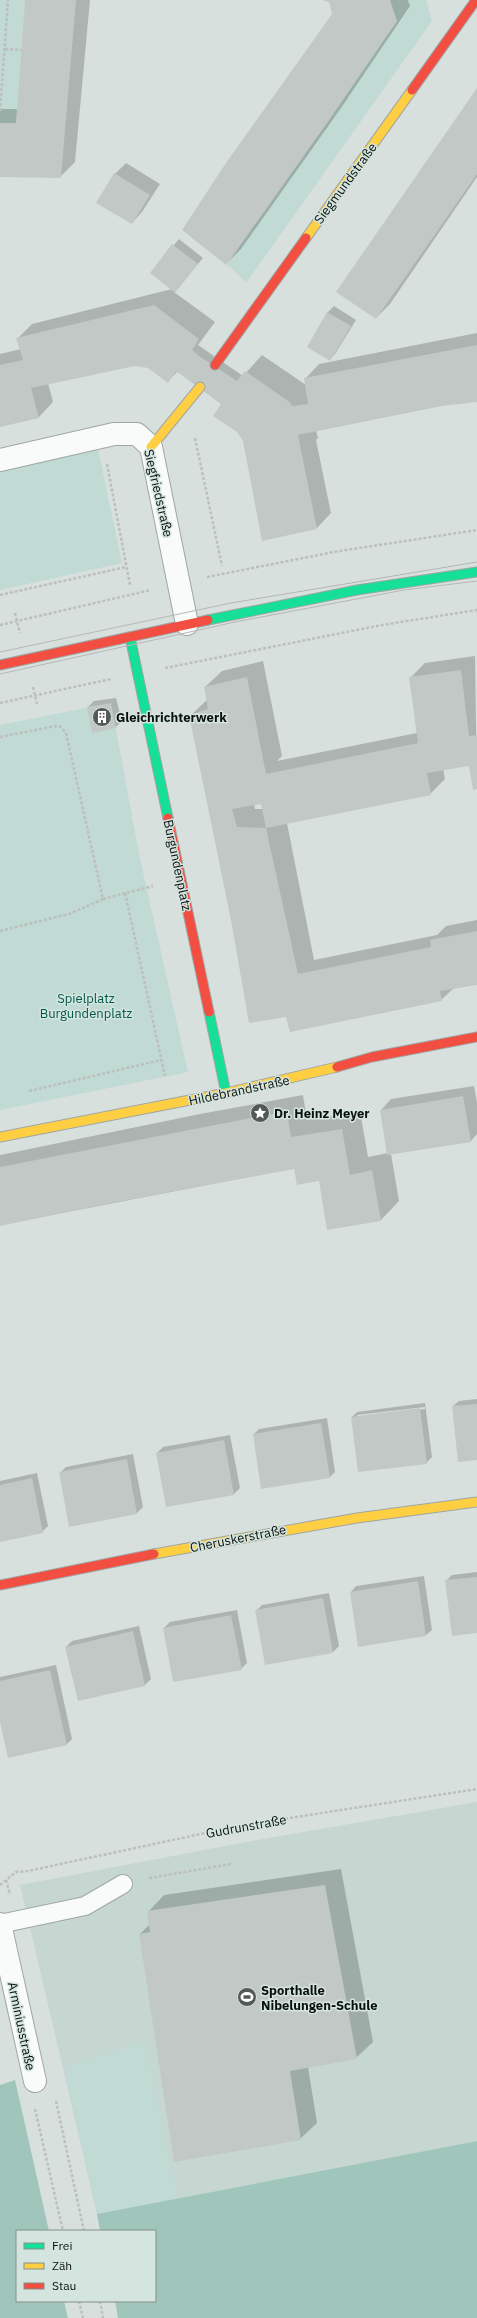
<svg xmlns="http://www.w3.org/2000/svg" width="477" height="2318" font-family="'IBM Plex Sans',sans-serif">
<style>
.built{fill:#c6d7d2}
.green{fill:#c1dad3}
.forest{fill:#a0c6bb}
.shadow{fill:#0003;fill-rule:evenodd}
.building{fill:#c2c8c6}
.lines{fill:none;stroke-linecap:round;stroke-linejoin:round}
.lane-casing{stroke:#9fa6a4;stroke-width:20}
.street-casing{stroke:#9fa6a4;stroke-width:24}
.fast-casing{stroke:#9fa6a4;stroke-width:11}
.slow-casing{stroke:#9fa6a4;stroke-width:11}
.jam-casing{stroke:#9fa6a4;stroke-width:11}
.path{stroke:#bcbfbd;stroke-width:2.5;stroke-dasharray:3 2;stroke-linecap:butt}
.lane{stroke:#f9fafa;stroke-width:18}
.street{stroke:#f9fafa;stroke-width:22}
.fast{stroke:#16e098;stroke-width:9}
.slow{stroke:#ffcf43;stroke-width:9}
.jam{stroke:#f24e42;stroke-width:9}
.tram{stroke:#b5b7b7;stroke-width:1}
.labels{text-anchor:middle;stroke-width:3;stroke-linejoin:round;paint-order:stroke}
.street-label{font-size:13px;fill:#0a100e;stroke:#d4e4df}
.poi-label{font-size:13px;font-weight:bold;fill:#0a100e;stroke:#d4e4df;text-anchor:start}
.park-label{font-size:13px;fill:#005949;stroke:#d4e4df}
</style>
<rect width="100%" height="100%" fill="#d8e0de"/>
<!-- built -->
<path class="built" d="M477,1802V2141L97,2214L20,1885L246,1842Z"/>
<!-- green -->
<g class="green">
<path d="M0,0H25L16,123H0Z"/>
<path d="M390,0H426L432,21L246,283L232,268L227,265L327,123L396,21Z"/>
<path d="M98,449L122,563L0,590V471Z"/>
<path d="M111,703L140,859L188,1072L0,1110V725Z"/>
<path d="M145,2041L177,2199L97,2214L64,2068Z"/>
</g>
<!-- forest -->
<g class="forest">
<path d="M15,2080L49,2231H17V2301H64L68,2318H0V2085Z"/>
<path d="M477,2141V2318H118L115,2301H155V2231H100L97,2214Z"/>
</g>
<!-- shadow -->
<g class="shadow">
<path d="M26,0H90L75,162L60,177H0V109H18Z"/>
<path d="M324,0H408L410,6L341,108L241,249L226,264L333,15L330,2Z"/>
<path d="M477,91V177L390,304L376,318Z"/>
<path d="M126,163L160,184L142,212L132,223L115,174Z"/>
<path d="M179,239L203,258L174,292L215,322L198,345L243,376L262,355L306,385L305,379L319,364L477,333V401L442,405L316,430L318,438L316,440L331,513L317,528L263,540L244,441L227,399L178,371L168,381L148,367L135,365L48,383L53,402L39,417L0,426V354L21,349L18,338L32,324L172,289L151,273Z"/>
<path d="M334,306L356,320L335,354L330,359L308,346L328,312Z"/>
<path d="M475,656L477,788L470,765L443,769L445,779L430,794L287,823L314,960L437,935L446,926L477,920V984L454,988L441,1000L287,1015L232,920L190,716L208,699L205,687L222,671L263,661L282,756L277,761L417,733L410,678L425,663ZM261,803L264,809H255L254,804Z"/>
<path d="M116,698L122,721L116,727L88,707L94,701Z"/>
<path d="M474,1086L477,1103V1134L471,1141L391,1154L399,1201L381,1220L319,1180L295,1168L0,1225V1155L200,1114L303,1095L307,1120L360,1111L368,1157L388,1153L381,1110L391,1099Z"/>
<path d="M477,1399V1459L453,1406L459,1401Z"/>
<path d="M425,1403L432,1457L426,1463L352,1417L357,1412ZM425,1407V1409L357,1417V1415Z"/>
<path d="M327,1418L335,1472L330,1477L254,1434L259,1429Z"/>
<path d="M230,1435L240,1488L234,1494L157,1453L163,1447Z"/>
<path d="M133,1454L143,1507L137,1513L70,1526L60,1473L66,1467Z"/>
<path d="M37,1473L48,1526L42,1532L0,1541V1481Z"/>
<path d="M477,1572V1632L446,1581L452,1575Z"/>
<path d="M424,1576L432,1630L426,1635L359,1645L351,1592L356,1586Z"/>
<path d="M329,1593L339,1646L333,1652L266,1664L256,1611L262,1605Z"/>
<path d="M237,1610L247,1663L241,1669L164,1628L170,1622Z"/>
<path d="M139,1626L151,1679L145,1685L78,1700L66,1647L72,1641Z"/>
<path d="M56,1665L72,1739L67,1744L0,1717V1677Z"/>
<path d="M341,1869L373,2042L356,2058L308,2067L317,2123L300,2139L140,1934L150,1924L148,1912L164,1895Z"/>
</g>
<!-- building -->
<g class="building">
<path d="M25,0H76L61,178L0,177V123H16Z"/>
<path d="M322,0H390L397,21L327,123L226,265L182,230L226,163L332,14L329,2Z"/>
<path d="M477,88V174L376,319L336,292Z"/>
<path d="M114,173L150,195L132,224L96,203Z"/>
<path d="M172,244L198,264L175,293L150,273Z"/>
<path d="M154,305L199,339L192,350L199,356L237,381L245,371L291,403L292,406L308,404L304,378L477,345V402L442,406L298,435L317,529L262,541L243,441L237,432L213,416L221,404L176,371L168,383L148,368L135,366L31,388L39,418L0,427V365L23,360L16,338Z"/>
<path d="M327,312L351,326L330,361L307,347Z"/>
<path d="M461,670L469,736L477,735V789L473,790L469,766L427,773L431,795L266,828L261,804L232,809L237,827L266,828L298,974L431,947L430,940L477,931V985L440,991L442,1001L290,1032L286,1017L249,1023L231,920L189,715L208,709L204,687L247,677L266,774L418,743L409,677Z"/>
<path d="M111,703L116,728L92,733L87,707Z"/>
<path d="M463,1096L471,1142L387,1155L380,1110Z"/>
<path d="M287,1111L291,1137L342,1129L350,1175L372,1170L381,1221L327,1230L319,1181L297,1185L294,1169L111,1203L0,1226V1167Z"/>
<path d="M477,1404V1460L458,1462L452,1406Z"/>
<path d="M420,1408L427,1464L358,1472L351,1417Z"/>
<path d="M321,1423L330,1478L261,1489L253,1434Z"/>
<path d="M224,1440L234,1495L166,1507L156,1453Z"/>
<path d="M127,1459L137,1514L69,1527L59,1472Z"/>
<path d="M32,1478L43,1533L0,1542V1485Z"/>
<path d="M477,1577V1633L452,1636L445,1580Z"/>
<path d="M418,1581L426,1636L358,1647L350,1592Z"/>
<path d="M323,1598L333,1653L265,1665L255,1610Z"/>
<path d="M231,1615L242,1670L173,1682L163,1628Z"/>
<path d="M133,1631L145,1686L78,1701L65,1647Z"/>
<path d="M50,1670L67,1745L8,1758L0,1722V1681Z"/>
<path d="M325,1885L357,2059L290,2071L301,2140L174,2162L139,1934L150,1932L147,1911Z"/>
</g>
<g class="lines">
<defs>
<path id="lane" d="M0,1924L85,1906L123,1884"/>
<g id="street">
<path d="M0,460L114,434H137L151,447L187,624"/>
<path d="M0,1924L35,2081"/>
</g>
<g id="fast">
<path d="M208,620L357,590L477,572"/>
<path d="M130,637L168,818"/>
<path d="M209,1012L226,1093"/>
</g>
<g id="slow">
<path d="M306,238L412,90"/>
<path d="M151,447L200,387"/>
<path d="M0,1137L226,1093L337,1067"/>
<path d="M154,1554L357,1518L477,1502"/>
</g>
<g id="jam">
<path d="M412,90L476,0"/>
<path d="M215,365L306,238"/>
<path d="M0,665L208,620"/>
<path d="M168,818L209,1012"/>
<path d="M337,1067L372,1057L477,1037"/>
<path d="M0,1585L154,1554"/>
</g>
</defs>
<!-- lane casing -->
<use href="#lane" class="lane-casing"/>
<!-- street casing -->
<use href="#street" class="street-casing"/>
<!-- fast casing -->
<use href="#fast" class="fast-casing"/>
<!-- slow casing -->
<use href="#slow" class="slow-casing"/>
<!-- jam casing -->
<use href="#jam" class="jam-casing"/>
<!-- path -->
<g class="path">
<path d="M5,49L22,50"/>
<path d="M0,111L8,0"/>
<path d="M195,438L222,566"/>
<path d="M107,464L130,585"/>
<path d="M207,577L339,551L477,530"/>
<path d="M0,595L126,567"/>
<path d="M15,613L20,633"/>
<path d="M0,625L151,590"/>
<path d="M165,668L382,625L477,610"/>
<path d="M33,687L37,704"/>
<path d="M0,703L111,679"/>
<path d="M0,737L56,726L61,727L66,733L103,899L69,914L0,931"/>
<path d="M125,893L165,1076"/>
<path d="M103,899L153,886"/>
<path d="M29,1091L161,1060"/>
<path d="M149,1878L231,1864"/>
<path d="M6,1880L10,1895"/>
<path d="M0,1885L16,1872L28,1871L238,1826L477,1789"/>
<path d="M56,2101L84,2231"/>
<path d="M35,2109L63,2231"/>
<path d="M79,2301L83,2318"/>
<path d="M100,2301L103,2318"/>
</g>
<!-- lane -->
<use href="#lane" class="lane"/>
<!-- street -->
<use href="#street" class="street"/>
<!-- fast -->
<use href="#fast" class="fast"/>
<!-- slow -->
<use href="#slow" class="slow"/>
<!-- jam -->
<use href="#jam" class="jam"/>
<!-- tram -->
<g class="tram">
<path d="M0,652L231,603L477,562"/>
<path d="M0,674L235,622L404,590L477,581"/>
</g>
</g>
<!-- icons -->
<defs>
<symbol id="building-disc" viewBox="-11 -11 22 22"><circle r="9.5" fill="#525957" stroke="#d4e4df"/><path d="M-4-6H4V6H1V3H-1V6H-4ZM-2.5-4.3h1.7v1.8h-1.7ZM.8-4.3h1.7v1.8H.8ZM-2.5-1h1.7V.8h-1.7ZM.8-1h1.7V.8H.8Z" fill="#fff"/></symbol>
<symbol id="sight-disc" viewBox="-11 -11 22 22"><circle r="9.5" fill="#525957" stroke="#d4e4df"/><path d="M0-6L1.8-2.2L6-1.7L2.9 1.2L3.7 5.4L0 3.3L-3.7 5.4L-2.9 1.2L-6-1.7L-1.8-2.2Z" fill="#fff"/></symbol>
<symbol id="stadium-disc" viewBox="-11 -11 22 22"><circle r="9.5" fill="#525957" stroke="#d4e4df"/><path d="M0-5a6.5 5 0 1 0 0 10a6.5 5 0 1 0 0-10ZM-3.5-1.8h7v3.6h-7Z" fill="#fff"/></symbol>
</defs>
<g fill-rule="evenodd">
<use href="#building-disc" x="91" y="706" width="22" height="22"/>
<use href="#sight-disc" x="249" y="1102" width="22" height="22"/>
<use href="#stadium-disc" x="236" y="1986" width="22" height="22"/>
</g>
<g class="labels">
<!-- street labels -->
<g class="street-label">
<text transform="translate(345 183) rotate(-54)" y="5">Siegmundstraße</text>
<text transform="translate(159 493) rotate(77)" y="5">Siegfriedstraße</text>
<text transform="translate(178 865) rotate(78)" y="5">Burgundenplatz</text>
<text transform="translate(239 1090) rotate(-12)" y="5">Hildebrandstraße</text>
<text transform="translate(238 1538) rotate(-11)" y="5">Cheruskerstraße</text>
<text transform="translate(246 1826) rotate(-10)" y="5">Gudrunstraße</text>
<text transform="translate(22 2026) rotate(78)" y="5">Arminiusstraße</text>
</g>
<!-- poi labels -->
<g class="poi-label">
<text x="116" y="722">Gleichrichterwerk</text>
<text x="274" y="1118">Dr. Heinz Meyer</text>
<text x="261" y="1995">Sporthalle<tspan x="261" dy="15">Nibelungen-Schule</tspan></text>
</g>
<!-- park labels -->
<g class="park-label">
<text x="86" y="1003">Spielplatz<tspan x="86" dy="15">Burgundenplatz</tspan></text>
</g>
</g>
<!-- legend -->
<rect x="16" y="2230" width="140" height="72" fill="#d4e4df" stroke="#838f8b"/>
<rect x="24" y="2243" width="20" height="6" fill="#16e098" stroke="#838f8b"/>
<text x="52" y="2250" font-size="12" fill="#0a100e">Frei</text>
<rect x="24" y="2263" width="20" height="6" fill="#ffcf43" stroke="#838f8b"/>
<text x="52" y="2270" font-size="12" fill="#0a100e">Zäh</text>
<rect x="24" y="2283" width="20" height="6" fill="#f24e42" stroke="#838f8b"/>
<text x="52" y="2290" font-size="12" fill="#0a100e">Stau</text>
</svg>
